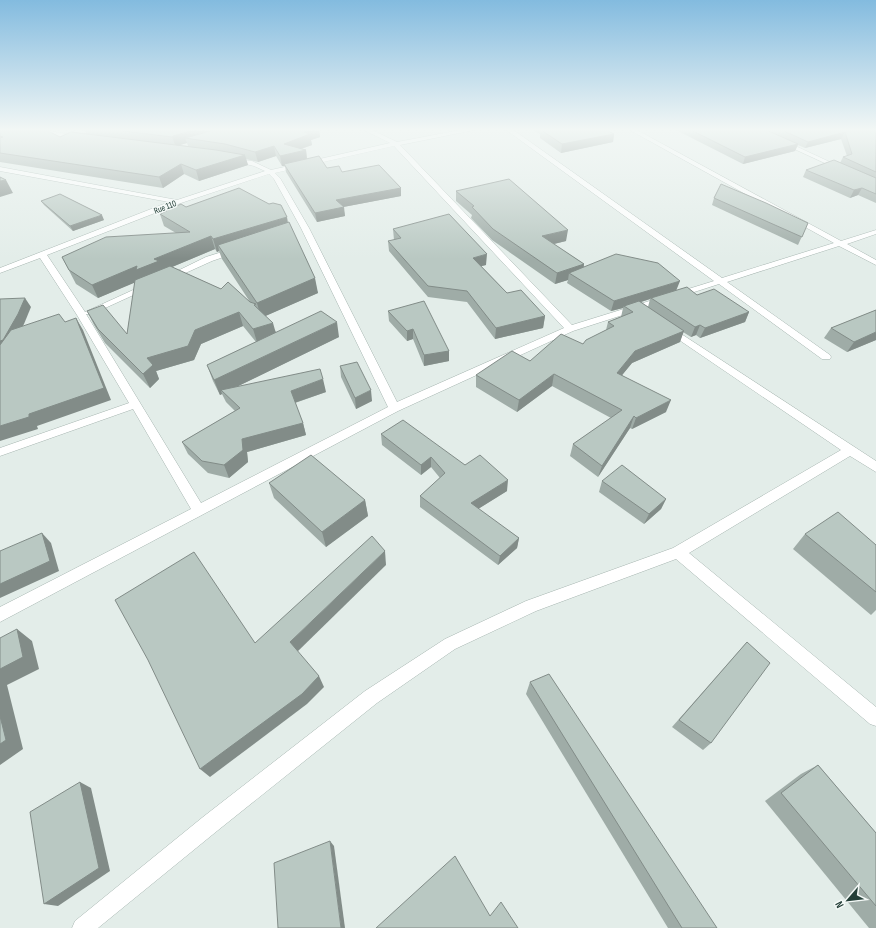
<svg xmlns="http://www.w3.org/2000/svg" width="876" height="928" font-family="'Sofia Sans Condensed',sans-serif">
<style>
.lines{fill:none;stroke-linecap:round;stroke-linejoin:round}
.street-casing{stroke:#a6b5b0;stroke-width:1}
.street{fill:#fff;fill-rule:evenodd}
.wall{fill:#9faca7;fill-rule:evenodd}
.shaded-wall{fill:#828c88}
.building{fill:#b9c8c2;stroke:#828c88}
.labels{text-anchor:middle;stroke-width:3;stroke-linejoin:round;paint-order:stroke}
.far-street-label{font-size:9px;fill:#233e37;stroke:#f4f9f7}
</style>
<rect width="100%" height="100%" fill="#e3ede9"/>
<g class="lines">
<defs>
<g id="street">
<path d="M36,129C41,129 78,136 81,138L78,140L53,136Z"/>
<path d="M362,129H370L397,142L466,129H479L400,145L572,325L714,281L505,129H512L722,278L834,243L628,129H635L841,241L876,230V234L847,244L876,260V265L839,246L727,282L830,355L831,357L830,359H822L719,284L573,331L398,411L0,622V607L191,509L133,409L0,456V448L129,403L77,315L40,258L0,273V268L169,202L0,171V167L177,200L265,171L254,166L229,160V158L252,161L271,170L390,143ZM394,146L564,328L397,402L309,228L280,178L275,173ZM269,174L274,179L301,228L388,407L201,503L86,314H92L151,287L147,284L144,285L85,312L47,255L178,204Z"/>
<path d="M751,129H759L845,169L840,170Z"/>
<path d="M235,248H238V252L212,261L170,280H164L163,278L206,257Z"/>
<path d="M669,326L876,461V472L850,456L689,553L876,707V726L870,724L676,559L536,611L455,649L377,703L217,831L98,928H72L75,921L203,817L365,691L445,639L526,601L673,548L841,450L666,331L664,329Z"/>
</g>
</defs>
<!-- street casing -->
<use href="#street" class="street-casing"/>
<!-- street -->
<use href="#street" class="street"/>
</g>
<!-- wall -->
<g class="wall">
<path d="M0,129L60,137L86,133L84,129H319L320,137L311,140L312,145L301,149L306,150L307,159L327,168L401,188V196L343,207L345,216L317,222L286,172L285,166H282L276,156L258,162L246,159L248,165L199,181L184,174L163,188L0,162ZM187,143L188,146L179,145Z"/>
<path d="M534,129H604L614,134L613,142L561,153L540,138V134L533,130Z"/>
<path d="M674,129H876V203L858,195L850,198L803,177L806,170L840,163L843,157L847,156L841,139L805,148L798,145L795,151L743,164Z"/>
<path d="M456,191L566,241L554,244L584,264V267L697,295L749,312L745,322L700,338L696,335L691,337L683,332L680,342L632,363L622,375L666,412L632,429L630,428L598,477L570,456L573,444L611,418L552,386L517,412L476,387V375L530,361L583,344L606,330L608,322L621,317L623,308L611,311L567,283L568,280L555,284L492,240L471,218L472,215L456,201ZM650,299L648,307L641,302Z"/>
<path d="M714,198L808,223L798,245L712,205Z"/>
<path d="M41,201L104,220L73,231L44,205Z"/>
<path d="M186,207L288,223L318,293L265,316L276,332L339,337L238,386L326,392L295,403L303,423L306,435L247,452L248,462L229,478L208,473L188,454L182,442L235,411L226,402L222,394L220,395L213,381L207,365L256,342L243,326L201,344L194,360L156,371L159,379L150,388L105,343L94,325L87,311L127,334L135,282L98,298L76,284L62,257L176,233L164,226L160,214ZM215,249L217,252L219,251L222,259L250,302L172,267Z"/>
<path d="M393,229L486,265L481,266L507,293L545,316L543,328L495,339L467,302L428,297L389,251L388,241L394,240Z"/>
<path d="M876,310V340L847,352L824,338L831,328Z"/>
<path d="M388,311L449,351V361L424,366L413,339L407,341L389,321Z"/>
<path d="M340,366L372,401L356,409L341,377Z"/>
<path d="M381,434L465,465L507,491L478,509L519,538L517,548L498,565L420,507V496L440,478L431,467L421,475L382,445Z"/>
<path d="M602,481L666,499L661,509L644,524L599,492Z"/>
<path d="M269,483L365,500L368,516L326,547L274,498Z"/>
<path d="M805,534L876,545V610L871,615L793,549Z"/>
<path d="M747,642L711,743L703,750L672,727Z"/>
<path d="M530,682L717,928H668L526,694Z"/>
<path d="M818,765L876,833V928H869L765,801L801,774Z"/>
</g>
<!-- shaded-wall -->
<g class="shaded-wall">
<path d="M197,129H235L185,138L187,143L177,146L176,147L172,137L173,136Z"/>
<path d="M312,129H319L320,137L311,140L312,145L286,154L284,144L304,132Z"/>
<path d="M845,132L841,139L805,148L808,142Z"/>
<path d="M614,134L613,142L561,153L562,144Z"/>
<path d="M798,144L795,151L743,164L745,157Z"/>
<path d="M274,146L276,156L258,162L255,152Z"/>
<path d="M306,150L307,160L284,164L285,166H282L280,156Z"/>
<path d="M245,155L248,165L199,181L196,170Z"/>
<path d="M181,164L184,174L163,188L159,177Z"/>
<path d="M6,180L13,193L0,197V181Z"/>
<path d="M401,188V196L338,208L336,200Z"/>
<path d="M862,188L858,195L850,198L854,190Z"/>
<path d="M344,207L345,216L317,222L315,213Z"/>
<path d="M102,215L104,220L73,231L70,226Z"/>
<path d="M287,217L289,229L218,245L219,251L217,252L213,239Z"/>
<path d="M568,230L566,241L541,247L542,236Z"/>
<path d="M211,236L215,249L141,280L98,298L92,285L137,266Z"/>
<path d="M487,254L486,265L473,268V258Z"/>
<path d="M584,264L582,275L569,273L568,280L555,284L557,273Z"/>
<path d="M315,278L318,293L261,318L257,303Z"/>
<path d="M680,281L676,291L651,298L650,299L625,307L624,306L623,308L611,311L614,301Z"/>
<path d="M25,298L31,307L24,324L10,350L0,353V341Z"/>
<path d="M239,312L243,326L201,344L194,360L156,371L159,379L150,388L143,374L147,358L195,330Z"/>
<path d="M749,312L745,322L700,338L705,328Z"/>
<path d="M545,316L543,328L495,339L496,328Z"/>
<path d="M76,318L83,330L111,400L37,426L38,429L0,441V426L29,414Z"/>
<path d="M337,322L339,337L224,393L221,390L222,394L220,395L214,380Z"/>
<path d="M273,323L277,337L257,342L253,329Z"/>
<path d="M700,325L696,335L691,337L695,327Z"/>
<path d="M413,329V339L407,341V331Z"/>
<path d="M684,331L680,342L632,363L614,385L617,373L635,351Z"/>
<path d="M876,332V340L847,352L854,342Z"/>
<path d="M449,351V361L424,366V355Z"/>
<path d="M554,374L552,386L517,412L519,400Z"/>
<path d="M323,379L326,392L294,403L291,391Z"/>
<path d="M371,390L372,401L356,409L355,398Z"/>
<path d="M671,400L666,412L632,429L636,418Z"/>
<path d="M634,416L630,428L598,477L602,466Z"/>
<path d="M303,423L306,435L247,452L248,462L229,478L224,465L242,439Z"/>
<path d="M431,457V467L421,475V465Z"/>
<path d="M508,480L507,491L470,514L471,503Z"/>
<path d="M666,499L661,509L644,524L649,514Z"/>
<path d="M365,500L368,516L326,547L322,532Z"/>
<path d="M42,533L51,543L59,571L0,598V584Z"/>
<path d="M519,538L517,548L498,565L500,556Z"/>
<path d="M385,551L386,565L295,654L290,642Z"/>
<path d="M17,629L32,641L39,669L7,685L23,749L0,765V669Z"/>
<path d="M319,676L324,687L307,704L210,777L200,769Z"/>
<path d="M80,782L91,788L110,871L58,906L44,904Z"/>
<path d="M330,841L334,846L345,928H341Z"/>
</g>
<!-- building -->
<g class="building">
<path d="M0,129H44L60,137L71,132L216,150L245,155L196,170L181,164L159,177L0,153V138L3,137L0,136Z"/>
<path d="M108,129H197L173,136L172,137Z"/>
<path d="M218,129H312L304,132L310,134L284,144L306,150L280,156L274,146L255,152L225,144L185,138Z"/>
<path d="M545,129H604L614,134L562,144L541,130Z"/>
<path d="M689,129H764L798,144L745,157Z"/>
<path d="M780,129H876V172L843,157L852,154L845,132L808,142Z"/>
<path d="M319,156L327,168L339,166L342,172L379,165L401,188L336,200L344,207L315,213L284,164Z"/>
<path d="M834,160L876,178V194L862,188L854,190L806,170Z"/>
<path d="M0,177L6,180L0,181Z"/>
<path d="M509,179L568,230L542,236L584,264L557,273L493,229L472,207L474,206L456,191Z"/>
<path d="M721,184L766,203L808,223L802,237L714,198Z"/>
<path d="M239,188L269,204L273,203L281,205L287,217L213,239L211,236L154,259L159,261L136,270L137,266L92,285L69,270L62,257L106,237L190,232L160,214L181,204L186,207Z"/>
<path d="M60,194L102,215L70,226L41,201Z"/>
<path d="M449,214L487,254L473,258L507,293L521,290L545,316L496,328L467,291L428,286L388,241L401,238L393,229Z"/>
<path d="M289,222L315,278L257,303L218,245Z"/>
<path d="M616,254L658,263L680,281L614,301L569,273Z"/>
<path d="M170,266L221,289L228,282L250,302L256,304L254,305L273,323L253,329L239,312L195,330L188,346L147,358L153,365L143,374L98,329L87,311L103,305L127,334L135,280Z"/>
<path d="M687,287L697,295L714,289L749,312L705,328L700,325L695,327L651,298Z"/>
<path d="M25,298L18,314L3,340L0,341V299Z"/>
<path d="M424,301L449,351L424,355L413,329L407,331L388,311Z"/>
<path d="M639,301L684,331L635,351L617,373L671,400L636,418L634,416L602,466L573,444L622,410L554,374L519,400L476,375L512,351L530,361L561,334L583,344L586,340L614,326L608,322L633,312L624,306Z"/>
<path d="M876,310V332L854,342L831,328Z"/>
<path d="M321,311L337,322L214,380L207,365Z"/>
<path d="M59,314L65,322L76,318L104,388L29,414V417L0,426V345L11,330Z"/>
<path d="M357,362L371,390L355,398L340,366Z"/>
<path d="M320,369L323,379L291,391L303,423L242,439L243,450L224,465L202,461L182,442L240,408L221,390Z"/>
<path d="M403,420L465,465L480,455L508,480L471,503L519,538L500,556L420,496L445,473L431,457L421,465L381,434Z"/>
<path d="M311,455L365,500L322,532L269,483Z"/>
<path d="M622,465L666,499L649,514L602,481Z"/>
<path d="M838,512L876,545V592L805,534Z"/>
<path d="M42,533L50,561L0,584V551Z"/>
<path d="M372,536L385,551L290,642L319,676L302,694L200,769L148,660L115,600L194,552L255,643Z"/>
<path d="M17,629L23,657L0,669V638Z"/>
<path d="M747,642L770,663L711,743L679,720Z"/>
<path d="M549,674L717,928H682L530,682Z"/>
<path d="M0,716L6,740L0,744Z"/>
<path d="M818,765L876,833V906L781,793Z"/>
<path d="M80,782L99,868L44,904L30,812Z"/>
<path d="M330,841L341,928H278L274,863Z"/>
<path d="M455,856L490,916L501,902L518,928H376Z"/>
</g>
<!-- sky -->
<linearGradient id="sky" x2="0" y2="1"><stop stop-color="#83bbdf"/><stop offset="0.5" stop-color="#f2f7f5"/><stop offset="1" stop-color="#f2f7f5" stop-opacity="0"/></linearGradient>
<rect width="876" height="259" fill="url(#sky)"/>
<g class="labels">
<!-- far-street labels -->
<g class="far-street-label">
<text transform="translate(165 207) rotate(-21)" y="3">Rue 110</text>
</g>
</g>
<!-- north arrow -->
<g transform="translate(848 900) rotate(242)" stroke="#f4f9f7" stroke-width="3" paint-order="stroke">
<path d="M0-3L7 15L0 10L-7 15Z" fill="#233e37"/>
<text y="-6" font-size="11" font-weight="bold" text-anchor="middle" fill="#233e37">N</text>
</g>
</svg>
